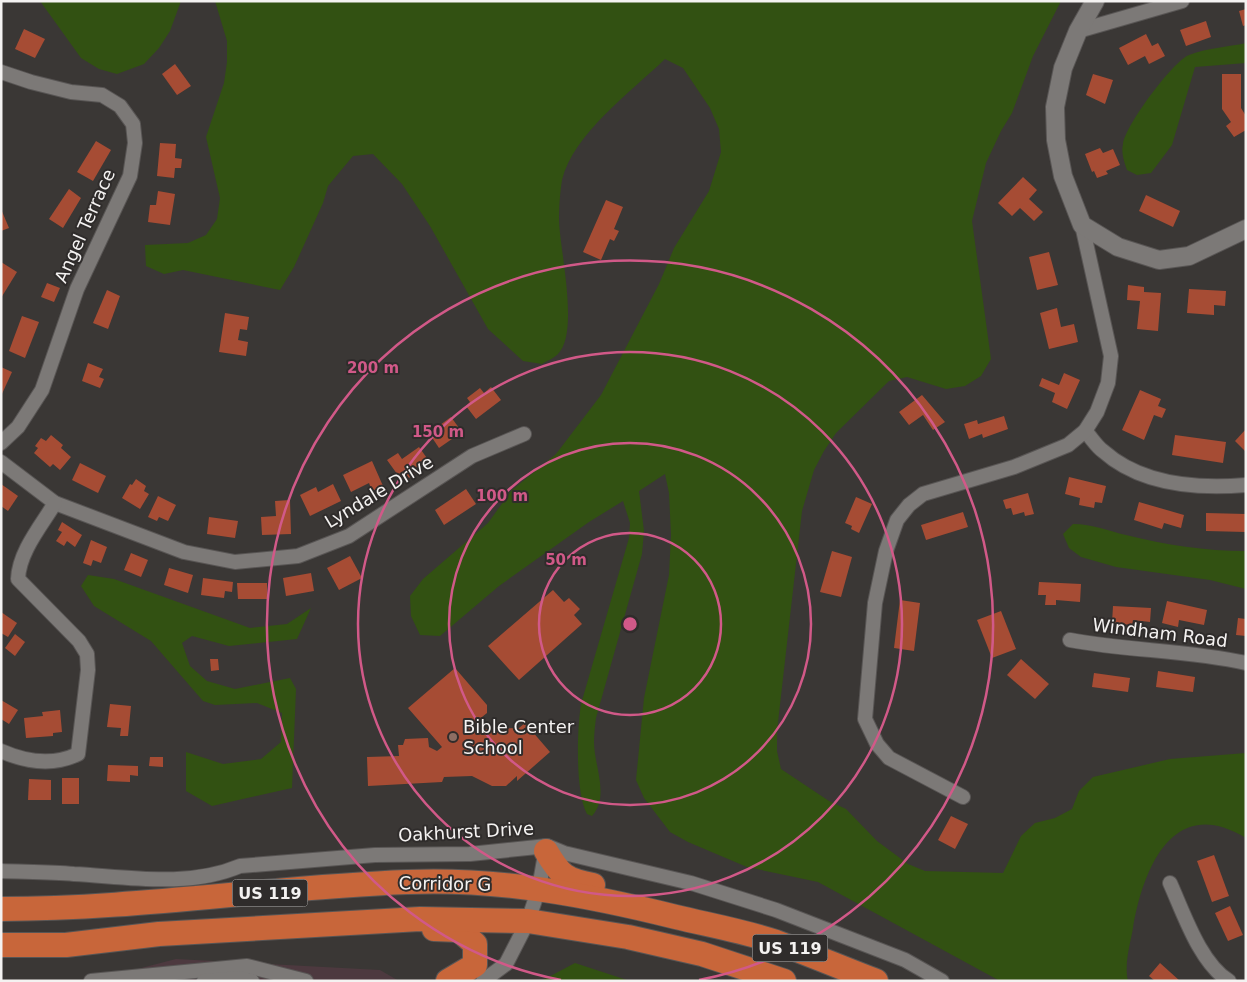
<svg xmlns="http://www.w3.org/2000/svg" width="1247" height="982" font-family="'DejaVu Sans',sans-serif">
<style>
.commercial{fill:#4d393f}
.green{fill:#325112}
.building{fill:#a64c34}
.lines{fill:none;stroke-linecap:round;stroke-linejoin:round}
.minor-casing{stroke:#585554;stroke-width:16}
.tertiary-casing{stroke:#585554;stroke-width:20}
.trunk-casing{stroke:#585554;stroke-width:26}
.minor{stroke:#7c7977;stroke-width:14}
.tertiary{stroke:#7c7977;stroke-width:18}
.trunk{stroke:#c8663a;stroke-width:24}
.ring{fill:none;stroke:#d15988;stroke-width:2.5}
.education-dot{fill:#8d6e63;stroke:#2f2c2b;stroke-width:2}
.labels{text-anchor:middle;stroke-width:4;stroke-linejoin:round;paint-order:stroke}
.shield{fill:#2f2c2b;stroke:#b9b7b6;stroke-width:1}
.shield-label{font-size:16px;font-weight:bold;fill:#f4f2f1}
.street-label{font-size:18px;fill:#f4f2f1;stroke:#2f2c2b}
.poi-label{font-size:18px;fill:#f4f2f1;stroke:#2f2c2b;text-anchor:start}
.centre{fill:#d15988;stroke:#2f2c2b;stroke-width:2.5}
.ring-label{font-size:15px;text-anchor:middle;font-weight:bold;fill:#d15988;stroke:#2f2c2b;stroke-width:4;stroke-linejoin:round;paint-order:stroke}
</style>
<rect width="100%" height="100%" fill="#3a3735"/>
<!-- commercial -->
<path class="commercial" d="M176,959L380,970L399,981H91Z"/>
<!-- green -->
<g class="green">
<path d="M40,1H181L170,31L159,48L144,64L117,74L99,69L81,58Z"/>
<path d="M215,1H1061L1033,56L1012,113L1001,131L986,163L972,221L991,359L981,376L965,386L946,389L907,377L889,381L836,433L824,451L814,470L802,511L777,731V751L781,769L829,801L846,809L877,841L908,864L925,871L1003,873L1021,836L1035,823L1055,818L1072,809L1079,791L1093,777L1170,759L1246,753V838C1173,793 1143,869 1133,928C1130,945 1124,964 1128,981H1000L818,882L747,867L688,842L670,832L644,798L636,780L644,698L669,575L671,535L669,493L665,474L639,491L644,531L642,554L596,718C595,726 594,734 594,742C594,766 610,796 592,816L587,814C575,792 577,729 581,704L629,538L630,523L623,501L589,522L499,586L440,636L420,635L411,616L410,596L423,579L488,523L511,491L556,454L601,395L659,284L674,248L709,191L721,152L719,129L710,108L683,68L665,59C632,91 573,134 562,180C560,192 559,207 559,218C559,248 580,332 558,354C554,358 547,361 542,364L523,361L488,329L430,226L402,184L373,154L353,156L328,186L323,203L294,267L280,290L183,270L164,274L146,266L145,245L188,243L206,235L217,219L220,198L206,137L224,83L227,62V41Z"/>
<path d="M1246,43V63L1195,67L1172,145L1151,173L1137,175L1127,170C1124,161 1121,153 1123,144C1125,126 1173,61 1189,55C1206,48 1228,47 1246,43Z"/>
<path d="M1073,524C1093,524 1108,531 1126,535C1166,545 1205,551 1246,551V589L1210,580L1116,567L1081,557L1069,548L1063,534Z"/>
<path d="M88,575L114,579L250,628L287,624L311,608L297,639L229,646L192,636L182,643L190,666L207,681L235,689L290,678L296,689L292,788L212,806L186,791V752L223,764L261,759L281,742L282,713L257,703L215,705L203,701L151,641L94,606L81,586Z"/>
<path d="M575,963L630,981H541Z"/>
</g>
<!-- building -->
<g class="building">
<path d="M1246,9V25L1243,26L1239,11Z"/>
<path d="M1206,21L1211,37L1186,46L1180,30Z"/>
<path d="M24,29L45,39L35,58L15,49Z"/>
<path d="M1146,34L1152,46L1158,43L1165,56L1149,64L1145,56L1128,65L1119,48Z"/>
<path d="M175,64L191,86L177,95L162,74Z"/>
<path d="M1093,74L1113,80L1105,104L1086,95Z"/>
<path d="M1222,74H1241V108L1246,116V130L1234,137L1226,126L1231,122L1222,109Z"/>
<path d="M96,141L111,150L93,181L77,172Z"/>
<path d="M160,143L176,144L175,158L182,159L181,168H175L174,178L157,176Z"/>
<path d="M1100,148L1103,153L1113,149L1120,165L1106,171L1108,174L1097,178L1094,171L1092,172L1085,154Z"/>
<path d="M1023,177L1037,190L1029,199L1043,212L1034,221L1020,208L1012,216L998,203Z"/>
<path d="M69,189L81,198L63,228L49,219Z"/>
<path d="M158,191L175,194L170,225L148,222L150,205H156Z"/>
<path d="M1146,195L1180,211L1173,227L1139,211Z"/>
<path d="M606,200L623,207L614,229L619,231L614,241L610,239L601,260L583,252Z"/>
<path d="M1,209L9,228L1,231Z"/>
<path d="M1049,252L1058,285L1037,290L1029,257Z"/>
<path d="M1,262L17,272L1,298Z"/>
<path d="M47,283L60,288L54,302L41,297Z"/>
<path d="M1128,285L1144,287V292L1161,293L1158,331L1137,329L1140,301L1127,300Z"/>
<path d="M1189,289L1226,291L1225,306L1214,305V315L1187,313Z"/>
<path d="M107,290L120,296L108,329L93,323Z"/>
<path d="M1057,308L1061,327L1074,324L1078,342L1049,349L1040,313Z"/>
<path d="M225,313L249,317L247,330L240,329L238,340L248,342L246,356L219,352Z"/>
<path d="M22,316L39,322L25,358L9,351Z"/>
<path d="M88,363L103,369L99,377L104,379L100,388L82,381Z"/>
<path d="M1,367L12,372L1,396Z"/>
<path d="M1064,373L1080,380L1067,409L1052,402L1055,393L1039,386L1042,378L1059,385Z"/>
<path d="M491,387L501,400L476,419L466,406L470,402L467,398L480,388L484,393Z"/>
<path d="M1140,390L1161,399L1158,406L1166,409L1162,418L1154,415L1144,440L1122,430Z"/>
<path d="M922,395L945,422L933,430L923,415L909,425L899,412Z"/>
<path d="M1004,416L1008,429L983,438L982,434L969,439L964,424L977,420L978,424Z"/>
<path d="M451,417L462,432L439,448L429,433Z"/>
<path d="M1246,429V452L1235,441Z"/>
<path d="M51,435L63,445L61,448L71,457L60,470L53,464L50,467L34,453L38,448L35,446L41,438L46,441Z"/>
<path d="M1175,435L1226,442L1223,463L1172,455Z"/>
<path d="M419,447L429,461L409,478L406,474L400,478L387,460L398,453L402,459Z"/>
<path d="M372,461L383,486L372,491L369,483L351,492L343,475Z"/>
<path d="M80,463L106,476L98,493L72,480Z"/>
<path d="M1069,477L1106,486L1102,503L1095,502L1094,508L1079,505L1080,498L1065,494Z"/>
<path d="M136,479L146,486L144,491L149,494L140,509L122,498L130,484L132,485Z"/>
<path d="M1,484L18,496L8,511L1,506Z"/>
<path d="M333,484L341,501L310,516L300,495L316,487L318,492Z"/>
<path d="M466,489L476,504L444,525L435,510Z"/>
<path d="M1028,493L1034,514L1025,516L1024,512L1013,515L1011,508L1006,509L1003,500Z"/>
<path d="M158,496L176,505L168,521L159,517L157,521L148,517Z"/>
<path d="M856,497L872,504L859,533L851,529L852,526L845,523Z"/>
<path d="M290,500L291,534L262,535L261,517L276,516L275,501Z"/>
<path d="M1139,502L1184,515L1181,528L1164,523L1162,529L1134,520Z"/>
<path d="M963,512L968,527L926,540L921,525Z"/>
<path d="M1206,513L1246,514V532L1206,531Z"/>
<path d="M209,517L238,521L235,538L207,534Z"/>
<path d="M62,522L82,535L75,547L67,541L64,546L56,541L62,532L58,530Z"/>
<path d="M91,540L107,547L101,563L93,560L91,566L83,563Z"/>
<path d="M832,551L852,557L841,597L820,592Z"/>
<path d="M131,553L148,560L141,577L124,570Z"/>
<path d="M350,556L362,578L339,590L327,568Z"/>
<path d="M169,568L193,575L188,593L164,585Z"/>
<path d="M311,573L314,591L286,596L283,578Z"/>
<path d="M203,578L233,582L232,592L225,591L224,598L201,595Z"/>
<path d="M1039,582L1081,584L1080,602L1056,600V605H1045L1046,595H1038Z"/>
<path d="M237,583H267V599H238Z"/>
<path d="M553,590L564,602L569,598L580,609L574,615L582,624L519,680L488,646Z"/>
<path d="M900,600L920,603L914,651L894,648Z"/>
<path d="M1167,601L1207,610L1204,625L1179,620L1178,627L1162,623Z"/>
<path d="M1113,606L1151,608L1150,622L1133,620L1132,625L1112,623Z"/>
<path d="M1001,611L1016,649L992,658L977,620Z"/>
<path d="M1,612L17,623L8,637L1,633Z"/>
<path d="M1238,618L1246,619V636L1236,635Z"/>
<path d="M15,634L25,642L15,656L5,648Z"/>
<path d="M210,659H218L219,670L211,671Z"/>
<path d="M1021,659L1049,684L1035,699L1007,675Z"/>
<path d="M455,668L487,705V713L482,717V729L519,728L525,723L550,752L517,781V776L506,786H492L472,776L444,777L442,782L368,786L367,757L399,756L398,745H403L405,739L428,738L429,747L437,751L442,747L408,708Z"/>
<path d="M1158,671L1195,677L1193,692L1156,687Z"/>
<path d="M1094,673L1130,678L1128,692L1092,687Z"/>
<path d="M1,700L18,710L9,724L1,719Z"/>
<path d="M110,704L131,706L128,736H120L121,728L107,727Z"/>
<path d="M60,710L62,732L53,733V736L26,738L24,718L43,716L42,712Z"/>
<path d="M150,757H163V767L149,766Z"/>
<path d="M108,765L138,766V776L130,775V782L107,781Z"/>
<rect x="62" y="778" width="17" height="26"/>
<path d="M29,779L51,780V800H28Z"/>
<path d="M951,816L968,824L955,849L938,840Z"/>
<path d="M1214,855L1229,896L1212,902L1197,861Z"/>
<path d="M1230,906L1243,935L1228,941L1215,913Z"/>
<path d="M1160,963L1180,981H1155L1149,976Z"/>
</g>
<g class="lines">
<defs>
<g id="minor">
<path d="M1078,31L1182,1"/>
<path d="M1,72L31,82L71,92L102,95L120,106L133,124L135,143L130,176L77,289L42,390L18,427L1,443"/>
<path d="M1085,431C1091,437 1096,446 1103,451C1141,485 1198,489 1246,485"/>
<path d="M1,462L55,503L184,552L235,562L298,556L349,536L472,456L524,434"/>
<path d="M1070,640C1128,651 1188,650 1246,663"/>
<path d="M1,751C26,762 53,766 78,754L88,670L87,654L79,641L18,579C19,552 41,526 55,503"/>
<path d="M963,797L889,758L877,744L865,719L875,603L886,551L897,520L909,505L923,494L1014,467L1068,445L1085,431L1097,412L1108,383L1111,356L1082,225"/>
<path d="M1,871C25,872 50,872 74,874C128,877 188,888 240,866L375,855L470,854L547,846L564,853L691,883L776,910L905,960L942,981"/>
<path d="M1170,883C1184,914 1200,963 1229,981"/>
<path d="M91,981L247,966L306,981"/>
<path d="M204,981L239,978L252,981"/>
<path d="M483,981L506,964L528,921L539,888L546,849"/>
</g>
<path id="tertiary" d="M1095,1L1078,31L1063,68L1055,107L1056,140L1063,176L1082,225L1118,247L1159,260L1189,256L1246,229"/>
<g id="trunk">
<path d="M546,851C560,875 565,880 593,885"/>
<path d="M1,909C137,909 271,887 407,882C498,878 588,895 676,917C709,925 743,931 776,942C809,954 842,968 876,981"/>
<path d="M434,929L459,930L475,944V965L448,981"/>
<path d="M1,945H66L159,934L420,919L528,921L628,937L702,954L784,981"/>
</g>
</defs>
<!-- minor casing -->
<use href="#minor" class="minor-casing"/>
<!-- tertiary casing -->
<use href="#tertiary" class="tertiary-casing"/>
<!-- trunk casing -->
<use href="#trunk" class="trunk-casing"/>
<!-- minor -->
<use href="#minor" class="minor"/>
<!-- tertiary -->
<use href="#tertiary" class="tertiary"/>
<!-- trunk -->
<use href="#trunk" class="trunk"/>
</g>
<!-- distance rings -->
<g class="ring">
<circle cx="630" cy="624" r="91"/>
<circle cx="630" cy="624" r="181"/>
<circle cx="630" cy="624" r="272"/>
<path d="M561 980A363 363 0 1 1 699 980"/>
</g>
<!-- markers -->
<circle class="education-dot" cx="453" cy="737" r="5"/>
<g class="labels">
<!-- shield labels -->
<g class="shield">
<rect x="232.5" y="879.5" width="75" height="27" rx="4"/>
<rect x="752.5" y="934.5" width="75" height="27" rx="4"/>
</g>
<g class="shield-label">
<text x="270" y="899">US 119</text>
<text x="790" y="954">US 119</text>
</g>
<!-- street labels -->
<g class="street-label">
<text transform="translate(85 226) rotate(-66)" y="6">Angel Terrace</text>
<text transform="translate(379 492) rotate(-31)" y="6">Lyndale Drive</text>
<text transform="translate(1160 633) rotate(7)" y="6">Windham Road</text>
<text transform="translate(466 832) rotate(-3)" y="6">Oakhurst Drive</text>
<text transform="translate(445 884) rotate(1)" y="6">Corridor G</text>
</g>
<!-- poi labels -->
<g class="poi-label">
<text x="463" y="733">Bible Center<tspan x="463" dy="21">School</tspan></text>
</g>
</g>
<circle cx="630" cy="624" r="8" class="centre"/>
<g class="ring-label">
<text x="373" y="373">200 m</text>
<text x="438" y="437">150 m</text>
<text x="502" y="501">100 m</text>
<text x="566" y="565">50 m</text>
</g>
<!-- border -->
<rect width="1247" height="982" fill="none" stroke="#f4f2f1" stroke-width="5"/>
</svg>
